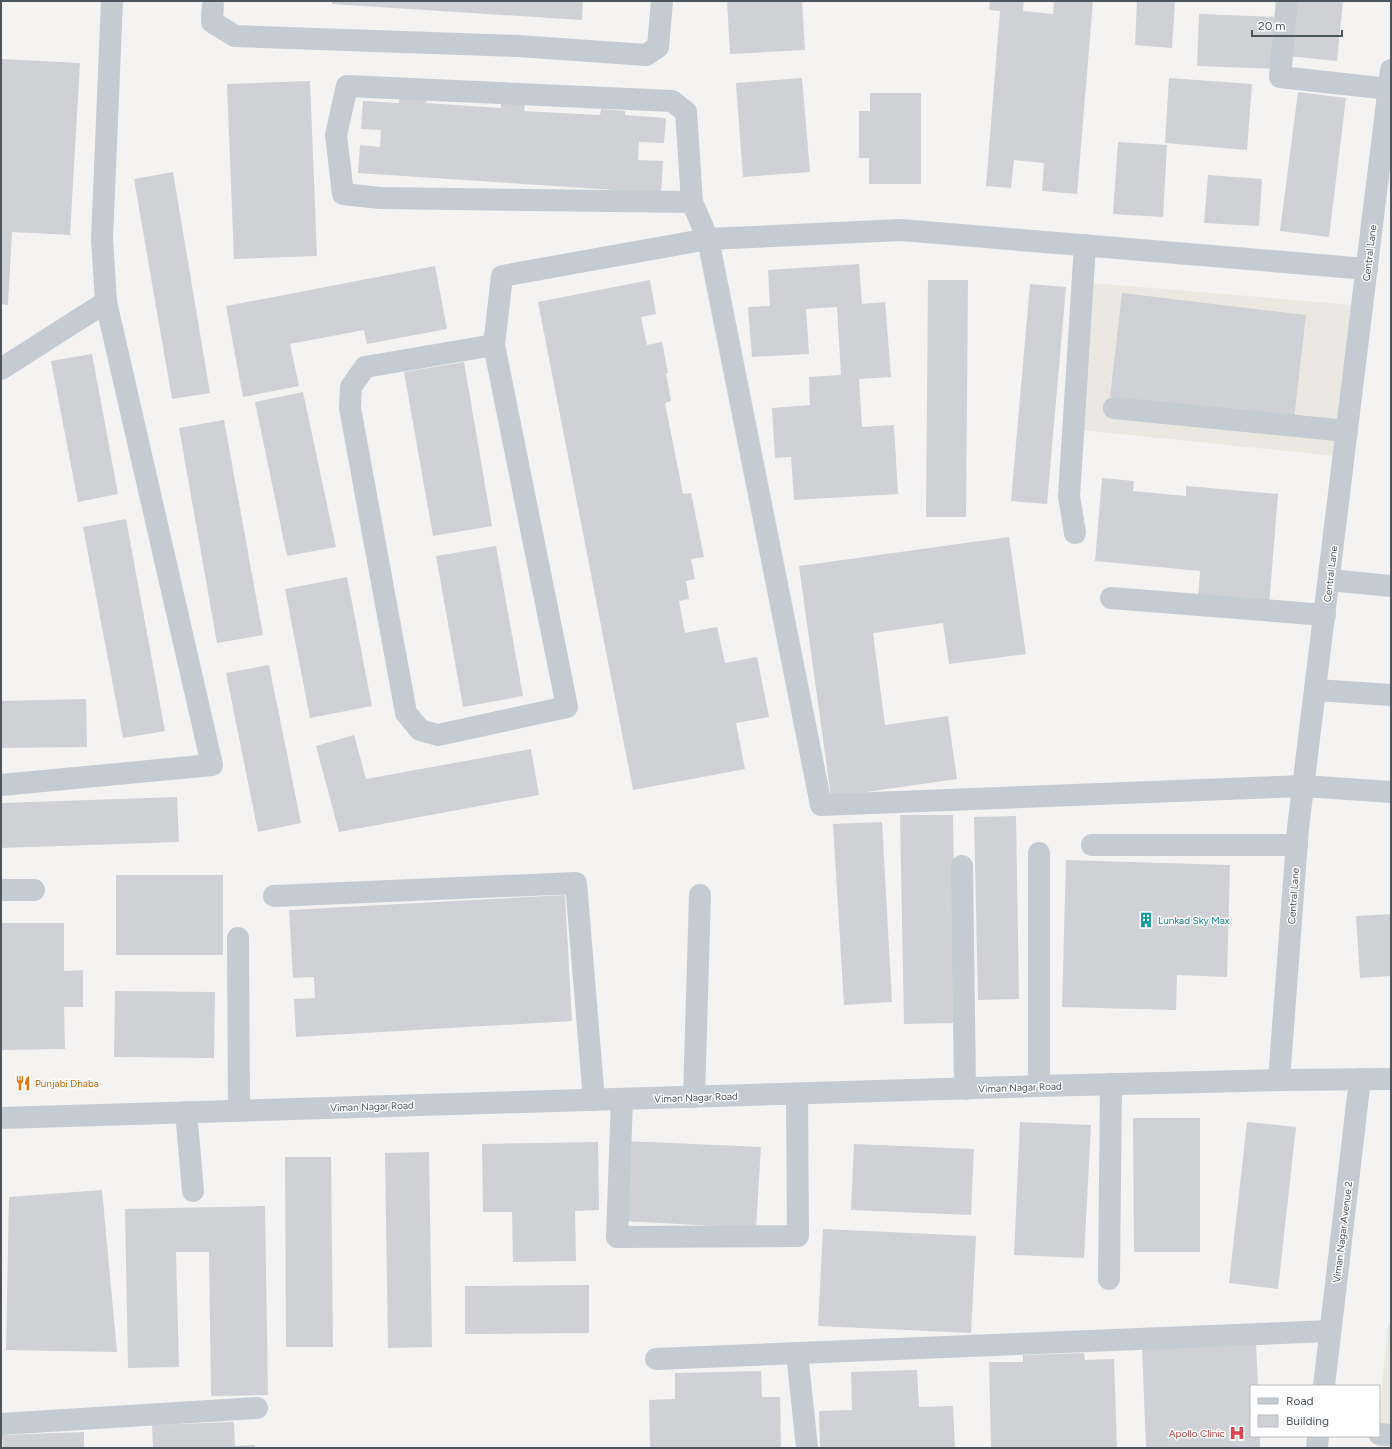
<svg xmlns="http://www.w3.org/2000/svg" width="1392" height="1449" font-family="Figtree,sans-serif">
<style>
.commercial{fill:#eae8e0}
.building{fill:#d0d1d6}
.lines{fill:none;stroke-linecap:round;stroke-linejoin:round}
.minor{stroke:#c5cbd2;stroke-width:22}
.labels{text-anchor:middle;stroke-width:3;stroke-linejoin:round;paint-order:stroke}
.street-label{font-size:10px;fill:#4c545e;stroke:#fff}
.culture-label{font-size:10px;fill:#0d838f;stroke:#fff;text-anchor:start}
.food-label{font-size:10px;fill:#c56008;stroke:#fff;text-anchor:start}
.health-label{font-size:10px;fill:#be3a42;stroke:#fff;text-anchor:end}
</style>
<rect width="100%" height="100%" fill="#f4f3f2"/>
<!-- commercial -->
<g class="commercial">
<path d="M1080,282L1354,305L1337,456L1070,429Z"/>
<path d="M1388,1323H1391V1448H1377L1378,1436H1379V1421Z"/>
</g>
<!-- building -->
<g class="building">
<path d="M332,1H583L582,20L332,4Z"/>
<path d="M727,1H802L805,50L730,54Z"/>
<path d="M990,1H1024L1023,11L1053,14L1054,1H1093L1077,194L1042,191L1044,163L1014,160L1011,188L986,186L1000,11L989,10Z"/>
<path d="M1137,1H1175L1172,48L1135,45Z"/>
<path d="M1293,1H1343L1337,61L1287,56Z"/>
<path d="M1199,14L1280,17L1279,69L1197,66Z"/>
<path d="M2,59L80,63L70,235L12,232L8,305L1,304Z"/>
<path d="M802,78L810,172L743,177L736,83Z"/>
<path d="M1169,78L1252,84L1247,150L1165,143Z"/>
<path d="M310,81L317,256L234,259L227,84Z"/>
<path d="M1298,92L1346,98L1329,237L1280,231Z"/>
<path d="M870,93H921V184H869V158H859V111H870Z"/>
<path d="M400,96L427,98L426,103L501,108V103L525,104L524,111L600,115L601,109L625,111V115L666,118L664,143L639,142L638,160L663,161L661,193L358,173L360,145L380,147L381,130L361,129L363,101L399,103Z"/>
<path d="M1118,142L1167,145L1163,217L1113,214Z"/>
<path d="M173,172L210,393L172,399L134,179Z"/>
<path d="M1208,175L1262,179L1259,226L1204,223Z"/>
<path d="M859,264L862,304L885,302L891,377L859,379L862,427L894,425L898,494L794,500L791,457L775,458L772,408L810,405L809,377L841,375L837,307L806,309L809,354L752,357L748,307L770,306L768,270Z"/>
<path d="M435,266L447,329L367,344L364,330L290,344L299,386L243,397L226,306Z"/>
<path d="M650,280L656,314L641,317L647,345L662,342L668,373H666L671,401L665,403L683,494L691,493L704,557L691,559L695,579L686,581L689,599L679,601L685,633L717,627L725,663L757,657L769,717L736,723L745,769L633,790L538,302Z"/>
<path d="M928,280H968L966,517H926Z"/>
<path d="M1030,284L1066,287L1047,504L1011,501Z"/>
<path d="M1122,293L1306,315L1294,419L1110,397Z"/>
<path d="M92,354L118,494L78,502L51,361Z"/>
<path d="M464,362L492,526L433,536L404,372Z"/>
<path d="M303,392L336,547L287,556L255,402Z"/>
<path d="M224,420L263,635L217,643L179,428Z"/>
<path d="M1102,478L1134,481L1133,491L1186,496V486L1278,494L1269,606L1198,599L1200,571L1095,561Z"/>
<path d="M126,519L165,731L123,738L83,527Z"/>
<path d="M1009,537L1026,654L949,664L943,623L873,633L885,725L948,716L957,779L831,797L799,566Z"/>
<path d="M496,546L523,696L463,707L436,556Z"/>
<path d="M347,577L372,706L310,718L285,589Z"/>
<path d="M269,665L301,823L258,832L226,673Z"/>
<path d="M86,699L87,747L1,748V701Z"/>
<path d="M354,735L366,779L531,749L539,795L339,832L316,746Z"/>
<path d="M177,797L179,842L1,848V803Z"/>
<path d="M900,815H953L956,1023L904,1024Z"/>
<path d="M1016,816L1019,999L978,1000L974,817Z"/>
<path d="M882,822L892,1002L844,1005L833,824Z"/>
<path d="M1066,860L1230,865L1227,977L1177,975L1176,1010L1062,1007Z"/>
<rect x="116" y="875" width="107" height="80"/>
<path d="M565,895L572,1021L296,1037L294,999L315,998L314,977L293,978L289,910Z"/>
<path d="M1391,914V976L1360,978L1356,916Z"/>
<path d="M1,923H64V971L83,970V1007H64L65,1049L1,1050Z"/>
<path d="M115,991L215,992L214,1058L114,1057Z"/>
<path d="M1133,1118H1200V1252H1134Z"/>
<path d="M1020,1122L1091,1125L1084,1258L1014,1255Z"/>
<path d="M1247,1122L1296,1127L1278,1289L1229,1283Z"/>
<path d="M625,1141L761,1147L756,1228L621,1221Z"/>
<path d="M598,1142L599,1210L575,1211L576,1261L513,1262L512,1212H483L482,1144Z"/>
<path d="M854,1144L974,1149L971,1215L851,1210Z"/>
<path d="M429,1152L432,1347L388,1348L385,1153Z"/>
<path d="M285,1157H331L333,1347H286Z"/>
<path d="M102,1190L117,1352L6,1350L9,1197Z"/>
<path d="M265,1206L268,1395L211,1396L209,1252H176L179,1367L128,1368L125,1209Z"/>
<path d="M823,1229L976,1236L971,1333L818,1326Z"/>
<path d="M589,1285V1333L465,1334V1286Z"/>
<path d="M1256,1343L1258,1386H1251V1436H1260V1448H1146L1142,1347Z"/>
<path d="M1084,1353L1085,1360L1114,1359L1117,1448H991L989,1362H1023V1355Z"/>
<path d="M917,1370L919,1407L953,1406L955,1448H820L819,1411L852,1410L851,1372Z"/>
<path d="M761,1371L762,1397H780L781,1448H650L649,1400L675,1399V1373Z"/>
<path d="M234,1422L235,1446L255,1445V1448H153L152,1425Z"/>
<path d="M84,1432V1448H3L2,1435Z"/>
</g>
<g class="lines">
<!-- minor -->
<g class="minor">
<path d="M213,1L212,22L235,36L518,46L646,55L658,47L662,1"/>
<path d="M1287,1L1280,77L1389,89"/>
<path d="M692,202L380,198L343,194L336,135L347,86L672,101L686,112L692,202L708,239L821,805L1304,786L1391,792"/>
<path d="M106,302L102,239L112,1"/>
<path d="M494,345L365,367L351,387L350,408L406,713L420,730L438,735L567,707L494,345L502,276L708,239L901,230L1367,269"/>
<path d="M1,369L106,302L212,765L1,785"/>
<path d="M1114,408L1347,431"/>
<path d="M1075,533L1069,496L1085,245"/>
<path d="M1329,580L1391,586"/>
<path d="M1111,598L1325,615"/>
<path d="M1316,690L1391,695"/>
<path d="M1092,845H1297"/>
<path d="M1039,853V1086"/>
<path d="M962,866L965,1089"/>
<path d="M1,890H34"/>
<path d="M274,896L576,883L594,1100"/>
<path d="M238,938L239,1110"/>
<path d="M1279,1080L1298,828L1391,70"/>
<path d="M694,1097L700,895"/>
<path d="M622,1099L617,1237L798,1236L797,1094"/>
<path d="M186,1112L193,1191"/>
<path d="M1,1118L1039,1086L1279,1080L1391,1079"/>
<path d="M1109,1279L1111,1084"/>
<path d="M797,1353L807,1448"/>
<path d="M656,1359L1330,1331"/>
<path d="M1324,1386L1360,1079"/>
<path d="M1,1424L257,1408"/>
<path d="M1379,1434L1391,1435"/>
<path d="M1317,1448L1318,1436"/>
</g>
</g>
<!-- icons -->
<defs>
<symbol id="building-bare" viewBox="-9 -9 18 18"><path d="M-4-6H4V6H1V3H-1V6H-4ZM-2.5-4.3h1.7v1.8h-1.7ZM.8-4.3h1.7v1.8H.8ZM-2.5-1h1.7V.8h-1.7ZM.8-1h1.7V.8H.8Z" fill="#0f9aa8" stroke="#fff" stroke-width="2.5" paint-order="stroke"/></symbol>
<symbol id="restaurant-bare" viewBox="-9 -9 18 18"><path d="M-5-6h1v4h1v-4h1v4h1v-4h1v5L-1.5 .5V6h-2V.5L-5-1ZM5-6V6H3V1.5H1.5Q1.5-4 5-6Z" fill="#e8710a" stroke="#fff" stroke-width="2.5" paint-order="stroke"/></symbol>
<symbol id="hospital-bare" viewBox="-9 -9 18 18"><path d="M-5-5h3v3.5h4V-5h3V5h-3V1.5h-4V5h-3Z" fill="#e0444e" stroke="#fff" stroke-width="2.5" paint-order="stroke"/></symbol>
</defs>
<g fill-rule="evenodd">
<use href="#building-bare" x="1135" y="909" width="22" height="22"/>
<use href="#restaurant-bare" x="12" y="1072" width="22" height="22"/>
<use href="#hospital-bare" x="1226" y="1422" width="22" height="22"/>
</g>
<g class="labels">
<!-- street labels -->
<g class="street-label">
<text transform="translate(1369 253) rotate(-83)" y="4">Central Lane</text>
<text transform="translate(1330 574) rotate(-83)" y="4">Central Lane</text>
<text transform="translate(1293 896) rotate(-86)" y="4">Central Lane</text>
<text transform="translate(1020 1087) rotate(-2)" y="4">Viman Nagar Road</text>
<text transform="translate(696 1097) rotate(-2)" y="4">Viman Nagar Road</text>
<text transform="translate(372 1106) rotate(-2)" y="4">Viman Nagar Road</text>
<text transform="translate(1342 1232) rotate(-83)" y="4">Viman Nagar Avenue 2</text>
</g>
<!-- culture labels -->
<g class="culture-label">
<text x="1158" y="924">Lunkad Sky Max</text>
</g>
<!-- food labels -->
<g class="food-label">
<text x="35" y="1087">Punjabi Dhaba</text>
</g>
<!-- health labels -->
<g class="health-label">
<text x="1225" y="1437">Apollo Clinic</text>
</g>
</g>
<!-- border -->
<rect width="1392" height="1449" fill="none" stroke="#4c545e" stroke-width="4"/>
<!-- legend -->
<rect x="1250" y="1385" width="130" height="52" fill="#ffffff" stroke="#b7bbbf"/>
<rect x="1258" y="1398" width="20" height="6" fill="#c5cbd2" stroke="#b7bbbf"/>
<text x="1286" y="1405" font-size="12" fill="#4c545e">Road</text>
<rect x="1258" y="1415" width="20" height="12" fill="#d0d1d6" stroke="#b7bbbf"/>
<text x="1286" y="1425" font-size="12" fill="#4c545e">Building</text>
<!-- scale -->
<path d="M1252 30v6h90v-6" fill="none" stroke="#4c545e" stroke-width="2"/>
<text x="1258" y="30" font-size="12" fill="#4c545e" stroke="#ffffff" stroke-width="3" paint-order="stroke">20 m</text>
</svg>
